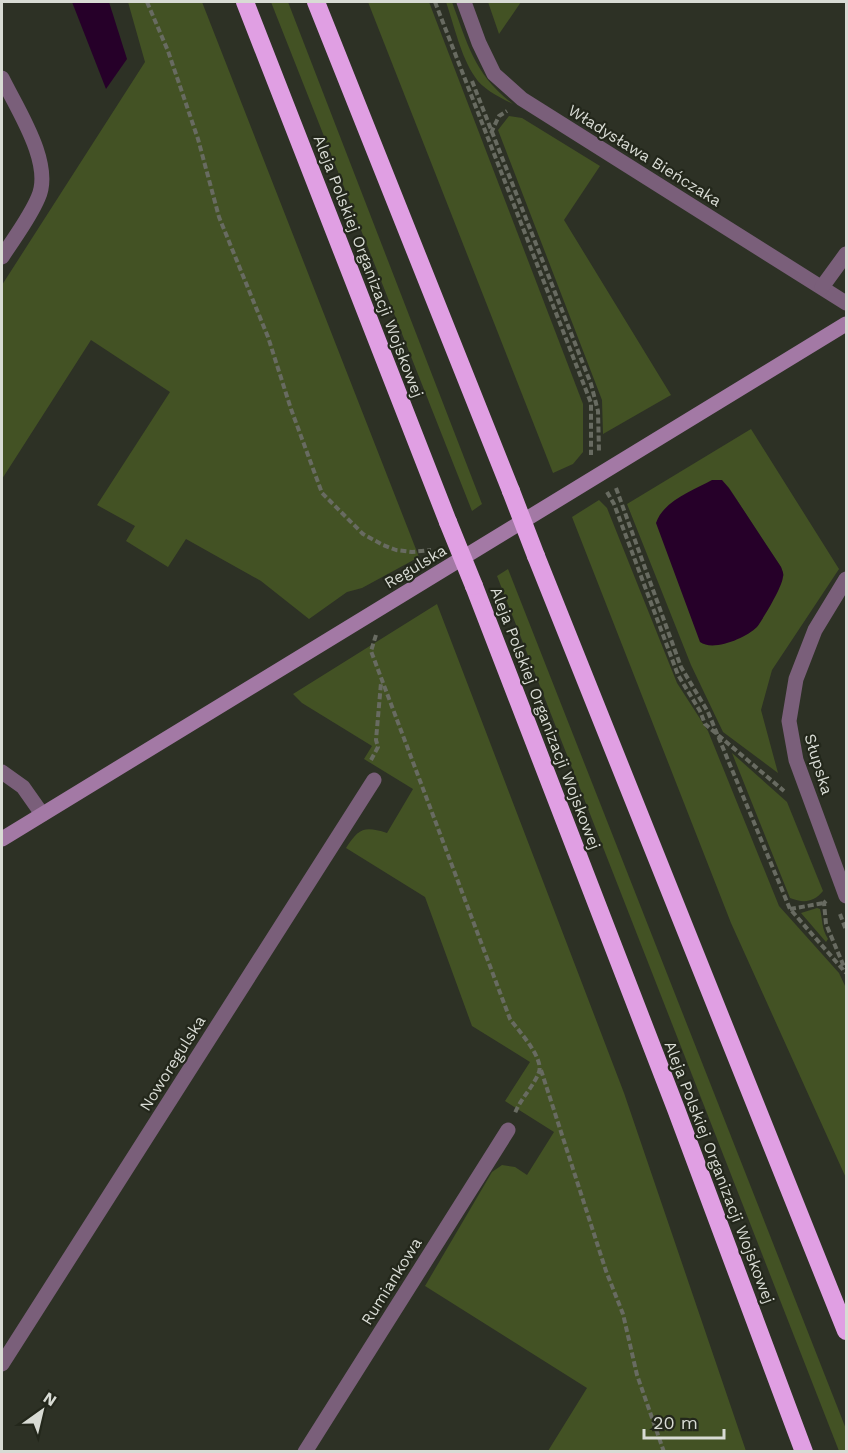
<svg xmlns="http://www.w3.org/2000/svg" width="848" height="1453" font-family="'Work Sans',sans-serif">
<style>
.green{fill:#435224;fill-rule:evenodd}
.water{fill:#260029}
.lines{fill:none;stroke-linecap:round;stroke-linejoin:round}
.path{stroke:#686b61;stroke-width:4;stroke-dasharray:6 3;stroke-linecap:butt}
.lane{stroke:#7a5f7a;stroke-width:15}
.street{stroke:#7a5f7a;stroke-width:15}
.secondary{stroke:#a379a5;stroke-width:15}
.highway{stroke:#e09fe3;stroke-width:18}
.highway-bridge{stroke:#e09fe3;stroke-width:18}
.labels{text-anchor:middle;stroke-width:4.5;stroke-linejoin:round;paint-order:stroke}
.street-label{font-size:16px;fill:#d8dbd4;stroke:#23271b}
</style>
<rect width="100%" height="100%" fill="#2d3125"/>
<!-- green -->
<g class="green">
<path d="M128,2H202L419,557L362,588L347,592L309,619L261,581L186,539L168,567L126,541L135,526L97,505L170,392L91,340L2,479V285L145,62Z"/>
<path d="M271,2H288L482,504L472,511Z"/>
<path d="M368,2H429L583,404V452L573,464L553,473Z"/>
<path d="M446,2H452C468,45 474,74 513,104C501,98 482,89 475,77C461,57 454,25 446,2Z"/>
<path d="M488,2H521L499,34Z"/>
<path d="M509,116L522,118L600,166L564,220L671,395L603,434L602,400L498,130Z"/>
<path d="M751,429L839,569L772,670L761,710L778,773L723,732L691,665L627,504ZM729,488L781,567L784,577Z"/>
<path d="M599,500L607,508L677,683L708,731L779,906L839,973L846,988V1178L731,923L572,517Z"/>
<path d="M508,569L846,1429V1451H839L497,576Z"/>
<path d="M437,604L624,1093L746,1451H548L587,1388L425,1286L492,1172L502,1165L515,1167L527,1175L554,1132L505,1101L530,1062L472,1026L425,897L346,848C359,828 364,826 387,833L413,789L364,759L372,746L302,703L293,694Z"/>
<path d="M732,753L787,802L823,891C813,903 803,903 790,898Z"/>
<path d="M817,908L820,909C823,921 821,927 828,939L826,942L801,913Z"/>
</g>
<!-- water -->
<g class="water">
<path d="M72,2H109L127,59L106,89Z"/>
<path d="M712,480H722L729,488L781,567C782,570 784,573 783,576C783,586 763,619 757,627C746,638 713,652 700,642L656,523C663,501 694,490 712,480Z"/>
</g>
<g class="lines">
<!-- path -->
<g class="path">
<path d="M147,2L168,51L198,139L219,217L268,337L291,409L322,493L363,534L383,545L396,550L412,552L431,550"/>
<path d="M435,2L591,403V455"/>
<path d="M472,81L591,384L598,411L599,452"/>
<path d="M491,133L499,116L507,111"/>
<path d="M616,488L681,667L708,712L790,909L846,973"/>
<path d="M607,492L614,504L678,675L700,711L705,724L784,791"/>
<path d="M376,635L371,651L510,1019C518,1030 544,1058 539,1072C534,1086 521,1098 515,1113"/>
<path d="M371,760L378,747L376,740L381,683"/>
<path d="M826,901L824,903L826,924L845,969"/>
<path d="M790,909L824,903"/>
<path d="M840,914L846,930"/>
<path d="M541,1070L606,1271L623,1314L637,1375L664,1452"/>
</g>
<!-- lane -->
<path class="lane" d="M2,772L23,787L42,814"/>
<!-- street -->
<g class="street">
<path d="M464,2L479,43L494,74L522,99L846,303"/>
<path d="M2,78C17,109 54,164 38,198C29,219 14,238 2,257"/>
<path d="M822,287L846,254"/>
<path d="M846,579L815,630L796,679L789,721L796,760L846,896"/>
<path d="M2,1364L374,780"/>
<path d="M305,1452L508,1130"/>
</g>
<!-- secondary -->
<path class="secondary" d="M2,839L846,324"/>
<!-- highway -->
<g class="highway">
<path d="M245,2L448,522"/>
<path d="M316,2L511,491"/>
<path d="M536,556L846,1331"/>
<path d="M474,586L676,1109L804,1452"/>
</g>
<!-- highway-bridge -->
<g class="highway-bridge">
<path d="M511,491L536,556"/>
<path d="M448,522L474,586"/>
</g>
</g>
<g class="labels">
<!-- street labels -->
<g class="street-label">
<text transform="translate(645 155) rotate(32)" y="6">Władysława Bieńczaka</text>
<text transform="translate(369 266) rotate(69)" y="6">Aleja Polskiej Organizacji Wojskowej</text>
<text transform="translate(415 566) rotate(-31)" y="6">Regulska</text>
<text transform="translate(546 718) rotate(69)" y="6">Aleja Polskiej Organizacji Wojskowej</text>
<text transform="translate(819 764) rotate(73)" y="6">Słupska</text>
<text transform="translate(172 1063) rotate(-58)" y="6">Noworegulska</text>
<text transform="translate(720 1172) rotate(69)" y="6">Aleja Polskiej Organizacji Wojskowej</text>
<text transform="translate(391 1281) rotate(-58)" y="6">Rumiankowa</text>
</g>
</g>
<!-- border -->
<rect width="848" height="1453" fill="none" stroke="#d8dbd4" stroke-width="6"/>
<!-- north arrow -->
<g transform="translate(42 1411) rotate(34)" stroke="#23271b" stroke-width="4.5" paint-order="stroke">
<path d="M0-4.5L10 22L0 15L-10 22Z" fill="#d8dbd4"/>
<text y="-9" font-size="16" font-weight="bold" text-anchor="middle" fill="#d8dbd4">N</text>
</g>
<!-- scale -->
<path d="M644 1429v9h80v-9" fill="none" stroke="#d8dbd4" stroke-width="3"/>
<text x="653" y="1429" font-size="18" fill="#d8dbd4" stroke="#23271b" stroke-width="4.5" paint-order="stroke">20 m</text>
</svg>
